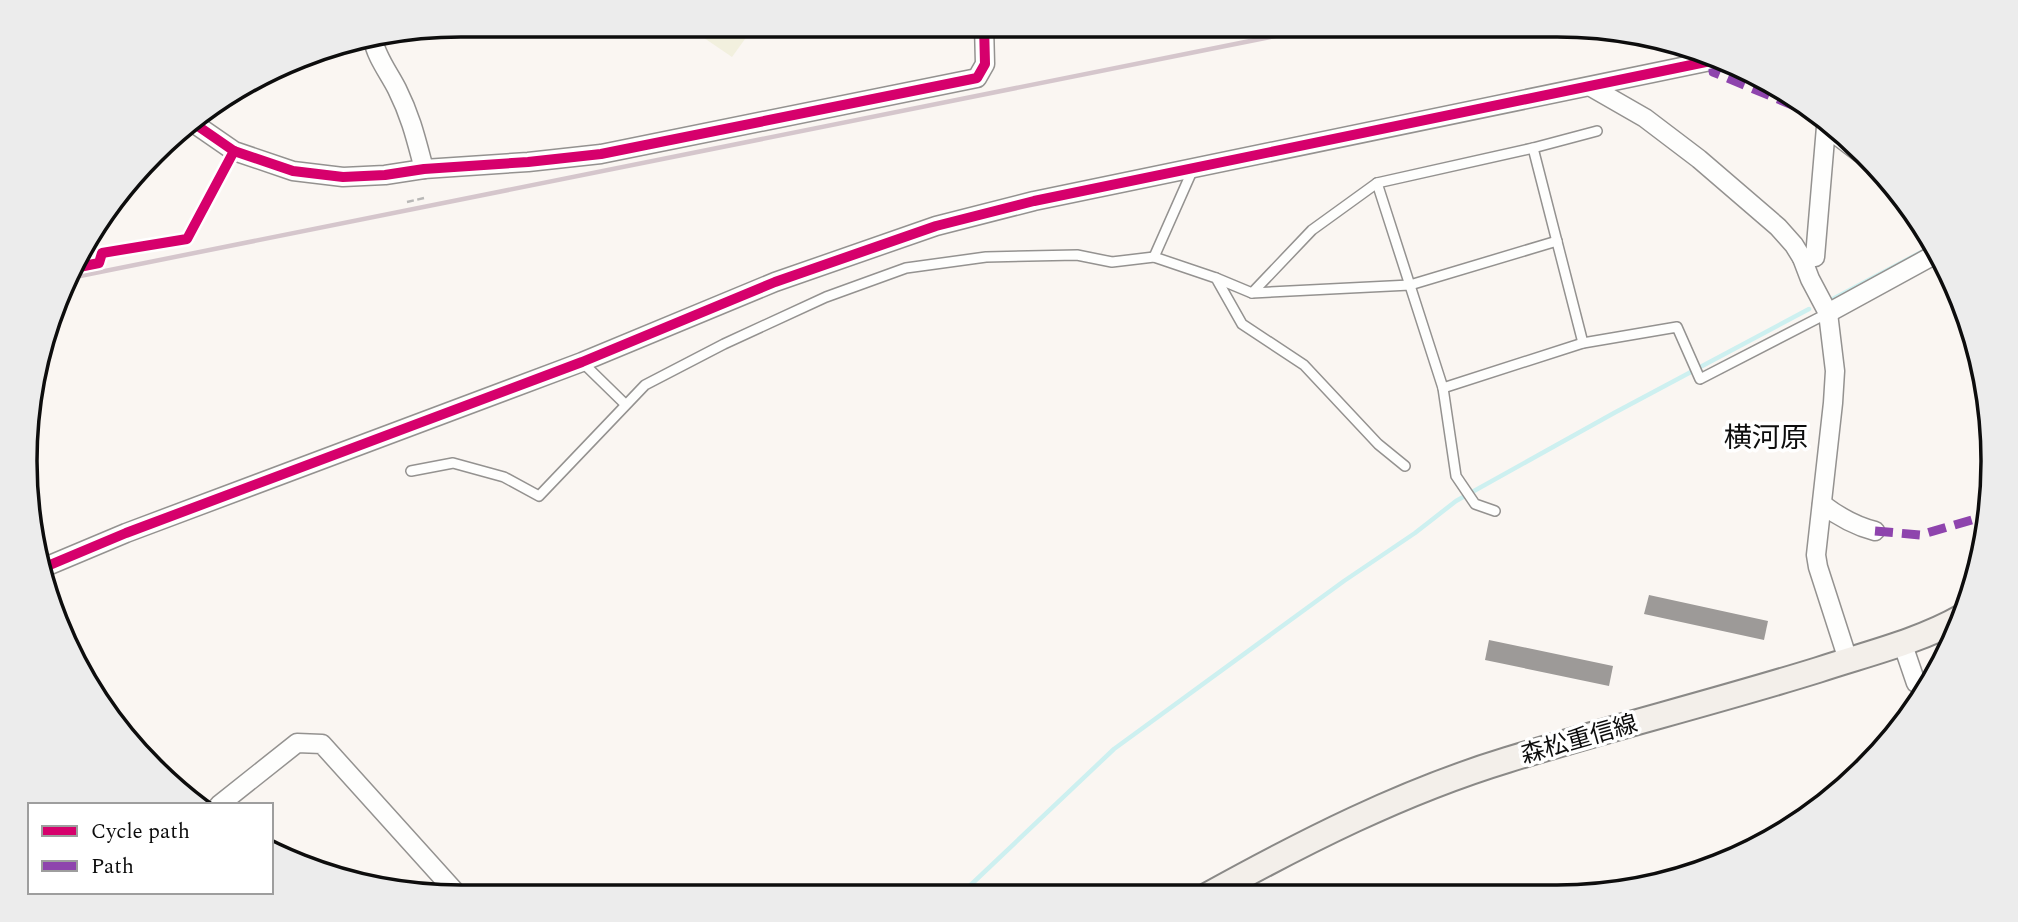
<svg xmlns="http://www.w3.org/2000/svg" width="2018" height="922" font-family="Spectral,'Noto Sans JP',serif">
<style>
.pitch{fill:#f2f0de}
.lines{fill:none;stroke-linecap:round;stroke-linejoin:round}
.stream{stroke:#cdf0f0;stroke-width:4.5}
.building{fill:#9d9a98}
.service-casing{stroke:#949290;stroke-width:12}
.minor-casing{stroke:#949290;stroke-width:21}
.secondary-casing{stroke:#8a8987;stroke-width:28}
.path{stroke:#b8b7b6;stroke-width:2.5;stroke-dasharray:7 3.5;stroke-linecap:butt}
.service{stroke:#fefefd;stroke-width:9}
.minor{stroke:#fefefd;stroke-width:18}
.secondary{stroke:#f3efea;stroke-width:24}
.rail{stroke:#d5c6cc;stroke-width:4.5}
.quiet{stroke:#8e44ad;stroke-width:9;stroke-dasharray:18 9;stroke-linecap:butt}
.cycleway-casing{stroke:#fff;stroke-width:15}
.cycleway{stroke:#d6006c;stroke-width:10}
.labels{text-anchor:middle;stroke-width:7;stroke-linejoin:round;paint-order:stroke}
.street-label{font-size:24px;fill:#0d0d0d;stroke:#fff}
.quarter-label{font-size:28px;fill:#0d0d0d;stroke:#fff}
.rim{fill:none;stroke:#0d0d0d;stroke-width:3.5}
</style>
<rect width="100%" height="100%" fill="#faf6f2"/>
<!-- pitch -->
<path class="pitch" d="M685,25H755L732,57Z"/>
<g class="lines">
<!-- stream -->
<g class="stream">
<path d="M1829,301L1929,248"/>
<path d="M959,896L1114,749L1344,581L1415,533L1456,501L1614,413L1809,309"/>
</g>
</g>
<!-- building -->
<g class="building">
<path d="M1649,595L1768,621L1764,640L1644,614Z"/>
<path d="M1489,640L1613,666L1609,686L1485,660Z"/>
</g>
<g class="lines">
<defs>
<g id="service">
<path d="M407,35L409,33"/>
<path d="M1533,148L1583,343"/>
<path d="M1154,257L1193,169"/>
<path d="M1216,278L1252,293L1410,285L1557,241"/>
<path d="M1252,293L1312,230L1377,183"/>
<path d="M582,362L625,404"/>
<path d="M1443,388L1583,343L1677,327L1700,379L1828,313"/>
<path d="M411,471L453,463L504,477L539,496L645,385L724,344L826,297L906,268L986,257L1077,255L1112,262L1154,257L1216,278L1242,324L1304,365L1378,444L1405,466"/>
<path d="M1495,511L1475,504L1456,476L1443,388L1377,183L1533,148L1597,131"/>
</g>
<g id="minor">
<path d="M373,39C376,57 389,73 397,89C411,117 416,139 424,169"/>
<path d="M1591,87L1645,118L1699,159L1778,227L1794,245L1802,258L1810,279L1828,313L1835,371L1833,403L1816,555L1818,567L1848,660"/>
<path d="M192,122L234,151L293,171L343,177L385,175L424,169L528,162L601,154L977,78L985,64L984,25"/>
<path d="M1802,258L1815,257L1826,127L1872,162"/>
<path d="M1828,313L1934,255"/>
<path d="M1822,504C1839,517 1855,526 1875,531"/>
<path d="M45,567L126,533L582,362L775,282L936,226L1034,201L1725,58"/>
<path d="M1902,642L1916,683"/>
<path d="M219,805L297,743L322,744L460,897"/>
</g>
<path id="secondary" d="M1208,895C1304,842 1402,792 1507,760C1610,728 1715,702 1818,670C1866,654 1918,642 1962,617"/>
</defs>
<!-- service casing -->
<use href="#service" class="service-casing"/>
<!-- minor casing -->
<use href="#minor" class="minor-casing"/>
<!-- secondary casing -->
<use href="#secondary" class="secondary-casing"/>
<!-- path -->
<path class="path" d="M407,202L424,198"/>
<!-- service -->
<use href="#service" class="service"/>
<!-- minor -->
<use href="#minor" class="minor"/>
<!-- secondary -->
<use href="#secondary" class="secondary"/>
<!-- rail -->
<path class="rail" d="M70,278L1330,25"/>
<!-- quiet -->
<g class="quiet">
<path d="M1713,61V72L1797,107"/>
<path d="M1826,127V126"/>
<path d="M1875,531L1920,535L1982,517"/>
</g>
<defs>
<g id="cycleway">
<path d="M192,122L234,151L293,171L343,177L385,175L424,169L528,162L601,154L977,78L985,64L984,25"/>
<path d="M74,268L99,263L102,253L187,239L234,151"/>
<path d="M45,567L126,533L582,362L775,282L936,226L1034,201L1725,58"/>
</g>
</defs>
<!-- cycleway casing -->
<use href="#cycleway" class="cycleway-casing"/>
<!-- cycleway -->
<use href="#cycleway" class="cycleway"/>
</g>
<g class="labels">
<!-- street labels -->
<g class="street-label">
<text transform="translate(1579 739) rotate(-16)" y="8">森松重信線</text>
</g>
<!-- quarter labels -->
<g class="quarter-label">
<text x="1766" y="447">横河原</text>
</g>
</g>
<!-- crop -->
<path d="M0 0H2018V922H0ZM461 37H1557A424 424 0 0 1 1981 461V461A424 424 0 0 1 1557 885H461A424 424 0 0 1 37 461V461A424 424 0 0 1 461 37Z" fill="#ececec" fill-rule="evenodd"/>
<path class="rim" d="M461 37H1557A424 424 0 0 1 1981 461V461A424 424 0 0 1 1557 885H461A424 424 0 0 1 37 461V461A424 424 0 0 1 461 37Z"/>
<!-- legend -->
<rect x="28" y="803" width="245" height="91" fill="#ffffff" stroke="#9e9e9e" stroke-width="2"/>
<rect x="42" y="826" width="35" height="10" fill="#d6006c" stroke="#9e9e9e" stroke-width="2"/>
<text x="91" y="838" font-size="21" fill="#0d0d0d">Cycle path</text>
<rect x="42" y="861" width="35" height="10" fill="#8e44ad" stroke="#9e9e9e" stroke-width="2"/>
<text x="91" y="873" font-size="21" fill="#0d0d0d">Path</text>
</svg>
